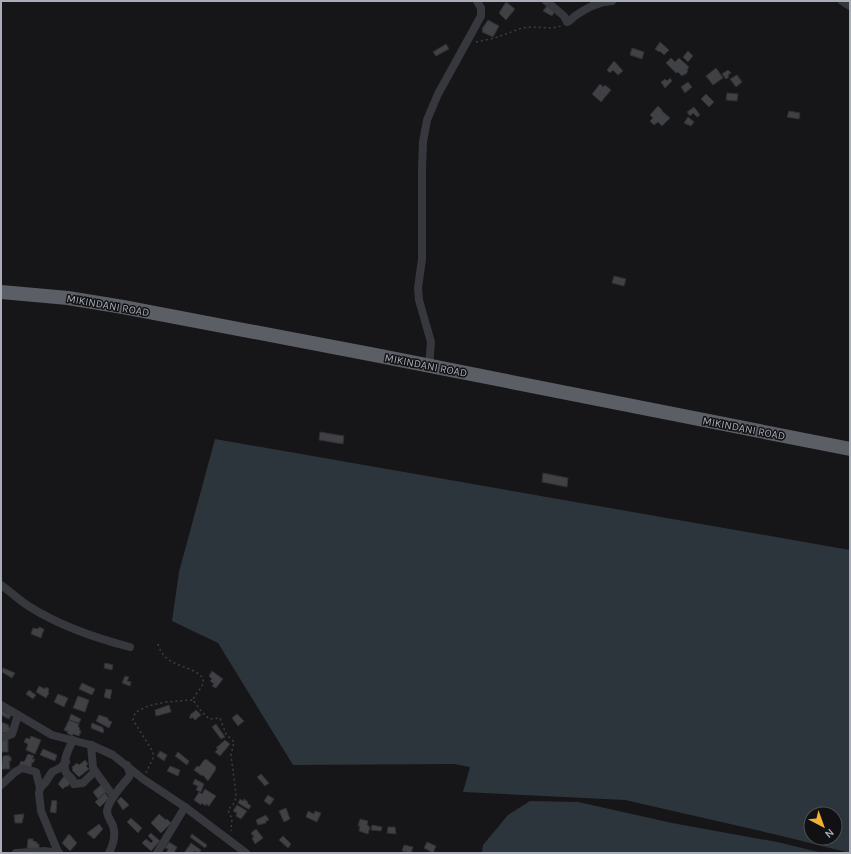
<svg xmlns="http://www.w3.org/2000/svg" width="851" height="854" font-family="Karla,sans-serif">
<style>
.water{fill:#2c353c;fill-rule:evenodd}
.building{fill:#404145;stroke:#303034}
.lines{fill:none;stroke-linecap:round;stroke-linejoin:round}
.path{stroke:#3d3f44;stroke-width:1.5;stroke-dasharray:2 3;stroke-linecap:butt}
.minor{stroke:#37383d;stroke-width:8}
.trunk{stroke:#5b5e65;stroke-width:14}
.labels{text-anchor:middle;stroke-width:3;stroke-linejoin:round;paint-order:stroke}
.street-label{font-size:11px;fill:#a8adb8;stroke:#111113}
</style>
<rect width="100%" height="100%" fill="#161618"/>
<!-- water -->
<g class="water">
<path d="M215,439L850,550V853L782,836L625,800L463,792L470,767L454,764L293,765L218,643L172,621L179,572ZM811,814H835V838H811Z"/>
<path d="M530,801L578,802L672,823L777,842L823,853H482L483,845L508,815Z"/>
</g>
<!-- building -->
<g class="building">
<path d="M506,2L515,9L506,20L499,13Z"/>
<path d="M547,6L555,11L552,16L543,11Z"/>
<path d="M488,20L499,26L493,37L482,32L483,30L482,29Z"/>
<path d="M660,42L669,50L664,55L660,51L659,52L655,49Z"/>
<path d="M446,44L449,49L436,56L433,52Z"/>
<path d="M632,48L644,52L642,59L630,55Z"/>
<path d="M688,51L693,56L688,62L683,57Z"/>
<path d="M671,58L675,62L679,58L689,67L687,70L688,71L685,75L684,74L682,76L678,72L676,73L666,63Z"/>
<path d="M614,61L623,71L618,75L613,70L610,73L607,70Z"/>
<path d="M716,68L723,78L713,85L706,76Z"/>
<path d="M728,70L731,73L728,75L729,77L726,79L722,74Z"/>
<path d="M737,75L742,82L736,87L730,79Z"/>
<path d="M670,78L672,81L665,88L661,82L665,79L667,81Z"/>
<path d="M688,82L692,87L685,93L681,87Z"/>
<path d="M600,84L603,87L605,85L611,90L601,102L592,94Z"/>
<path d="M727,93L738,94L737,101L726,100Z"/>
<path d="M706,94L714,102L709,107L701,99Z"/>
<path d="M658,106L662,110V111L670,118L662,126L658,122L654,125L650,121L653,118L650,115Z"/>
<path d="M694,107L700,115L697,117L693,113L690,116L687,112Z"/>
<path d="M789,111L800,113L799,119L787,117Z"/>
<path d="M688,117L694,122L691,126L684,123Z"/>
<path d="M614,276L626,279L624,286L612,283Z"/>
<path d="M320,432L344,436L343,444L319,440Z"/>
<path d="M543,473L568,478L567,487L542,482Z"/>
<path d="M39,627L44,629L41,638L31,634L33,628L38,629Z"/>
<path d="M105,663L113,665L112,670L104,668Z"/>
<path d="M3,668L15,673L12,678L2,672Z"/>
<path d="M212,671L223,679L216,688L212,686L214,684L210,681L212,679L209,676Z"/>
<path d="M125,676L129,677L127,681L131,682L130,686L122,683Z"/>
<path d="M82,683L95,689L92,695L79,689Z"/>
<path d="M39,686L45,689L46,687L49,689L48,692L49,693L46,698L36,692Z"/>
<path d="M106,689L112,690L110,699L104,697Z"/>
<path d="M29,690L36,695L33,699L26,694Z"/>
<path d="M58,694L68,698L64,707L54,702Z"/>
<path d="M78,696L89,700L85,712L73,708Z"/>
<path d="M169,705L171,712L156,716L155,710Z"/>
<path d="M1,710L11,715L9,719L1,715Z"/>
<path d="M196,710L201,715L195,720L192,717L191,719L189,717L191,716L190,715Z"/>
<path d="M71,714L81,719L79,723L69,720Z"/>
<path d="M237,714L244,721L238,726L232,718Z"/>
<path d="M99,715L108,718V720L112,722L109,728L96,721Z"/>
<path d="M69,720L79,724L78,727L80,728L79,730L81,731L79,736L73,734L72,736L67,733L68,732L64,730Z"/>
<path d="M1,722L9,725L8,727L13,728V730L5,733L1,732Z"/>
<path d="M92,723L102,727L104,730L103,733L91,728Z"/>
<path d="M216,724L225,737L221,739L212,727Z"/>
<path d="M31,736L41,740L35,754L26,750L28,744L24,742L26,738L30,739Z"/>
<path d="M8,738V752H1V739Z"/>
<path d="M225,740L230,744L220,756L215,752L218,749L216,748Z"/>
<path d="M43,749L57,755L55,761L40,755Z"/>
<path d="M160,751L167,755L164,761L157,756Z"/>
<path d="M178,752L189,761L187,765L175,756Z"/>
<path d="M28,754L34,756L32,759H35L33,763L32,762L31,769L19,766L21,761L24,762Z"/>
<path d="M9,755V757H11V761H9L10,769H1L3,756Z"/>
<path d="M206,759L216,767L215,768L216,769L208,781L203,775L202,776L194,770L197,766L199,767L204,760H205Z"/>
<path d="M85,760L88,764L86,766L89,769L79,777L72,770L73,769L72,767L77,763L79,765Z"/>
<path d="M170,766L180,770L178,776L167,771Z"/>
<path d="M261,774L269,783L265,786L257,777Z"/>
<path d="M65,775L72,781L67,787L66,786L63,789L58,784Z"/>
<path d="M195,779L204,784L201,792L196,790L198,786L193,784Z"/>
<path d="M101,785L107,791L98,799L93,792Z"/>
<path d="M205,789L216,796L209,806L206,804L205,806L202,803L201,805L194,800L199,792L202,794Z"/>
<path d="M105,793L109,798L100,807L95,802Z"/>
<path d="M268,795L274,799L270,805L264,801Z"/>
<path d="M121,797L129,805L123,810L117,801Z"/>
<path d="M240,799L243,801L244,799L248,802L247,803L251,806L249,809H248L238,803Z"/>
<path d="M52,800L57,801L56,813L50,812Z"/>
<path d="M237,805L247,811L241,819L236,816L237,813L233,811Z"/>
<path d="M286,808L290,819L284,822L279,811Z"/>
<path d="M308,811L314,814L315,811L321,813L317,822L306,817Z"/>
<path d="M24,814L22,823H15L14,815Z"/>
<path d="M159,814L166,820L167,819L171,823L161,833L151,823Z"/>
<path d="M266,815L269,820L266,821V823L258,825L256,820Z"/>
<path d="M131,818L142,828L138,833L127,822Z"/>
<path d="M360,819L368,821L367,825L370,827L368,834L359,831L360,826H358Z"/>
<path d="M99,824L103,829L94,839L87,833Z"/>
<path d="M372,825L382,827L381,831L371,830Z"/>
<path d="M388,827H395L396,834L387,833Z"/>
<path d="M256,829L263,838L255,844L252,838L254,837L251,833Z"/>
<path d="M151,833L160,841L151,851L142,843L146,839L151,843L153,841L148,836Z"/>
<path d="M69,834L77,843L70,851L62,843Z"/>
<path d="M192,834L207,845L205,848L190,837Z"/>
<path d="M283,836L291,844L288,848L279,840Z"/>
<path d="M28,839H33V841L37,842V844H39V849L27,848Z"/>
<path d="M169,842L177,847L174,853H166L168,849L165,848Z"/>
<path d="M427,842L436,846L433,853L424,848Z"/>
<path d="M191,843L201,850L199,853L194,851L193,853H184Z"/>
<path d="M404,845L413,847L411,853L402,851Z"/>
</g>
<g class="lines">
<!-- path -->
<g class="path">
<path d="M476,42L495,38L522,28L531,27L553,28L561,26"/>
<path d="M158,644C165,669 190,663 203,678C205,688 195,692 193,700L201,711L209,719L220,718L226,734L234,742L231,755L236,794L235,802L228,810L232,819L231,831"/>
<path d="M146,773L153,758V752L133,720L135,713C149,702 176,701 193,700"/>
</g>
<!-- minor -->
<g class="minor">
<path d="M546,1L564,16L567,22C571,21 572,18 575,16C587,8 597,2 612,1"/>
<path d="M842,1L850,6"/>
<path d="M429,366L431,342L419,300L418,288L422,259V169L423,142L427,120L438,94L481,16V8L477,1"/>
<path d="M1,585C11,592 20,601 30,607C62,627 95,638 130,647"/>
<path d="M1,705L52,735L91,745L113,755L143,779L185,807L246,853"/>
<path d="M1,738L12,734L18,715"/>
<path d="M73,740C69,748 60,765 67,774C71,778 73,778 74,784L83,783L95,771"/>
<path d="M91,745L93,768L111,793"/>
<path d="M1,785L15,772L22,768L36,772L40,788"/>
<path d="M58,852L41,811L39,793L40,788L45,783L52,772L60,768L66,762"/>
<path d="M16,853L44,851L59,853"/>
<path d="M109,853C113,845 116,835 113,826C111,820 107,817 107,811C108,801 122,785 129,777L130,774L127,765"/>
<path d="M157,853L185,807"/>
</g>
<!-- trunk -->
<path class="trunk" d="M1,292L68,298L123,307L375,355L850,449"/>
</g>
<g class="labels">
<!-- street labels -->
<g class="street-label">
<text transform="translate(108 305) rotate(10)" y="4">MIKINDANI ROAD</text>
<text transform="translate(426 365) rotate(11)" y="4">MIKINDANI ROAD</text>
<text transform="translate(744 428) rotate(11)" y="4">MIKINDANI ROAD</text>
</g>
</g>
<!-- border -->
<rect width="851" height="854" fill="none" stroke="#a8adb8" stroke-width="4"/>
<!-- north arrow -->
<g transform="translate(823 826) rotate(139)"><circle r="19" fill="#111113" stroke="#4d4f55"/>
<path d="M0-3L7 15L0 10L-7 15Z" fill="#f2b134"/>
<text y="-6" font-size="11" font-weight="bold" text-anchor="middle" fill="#a8adb8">N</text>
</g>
</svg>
